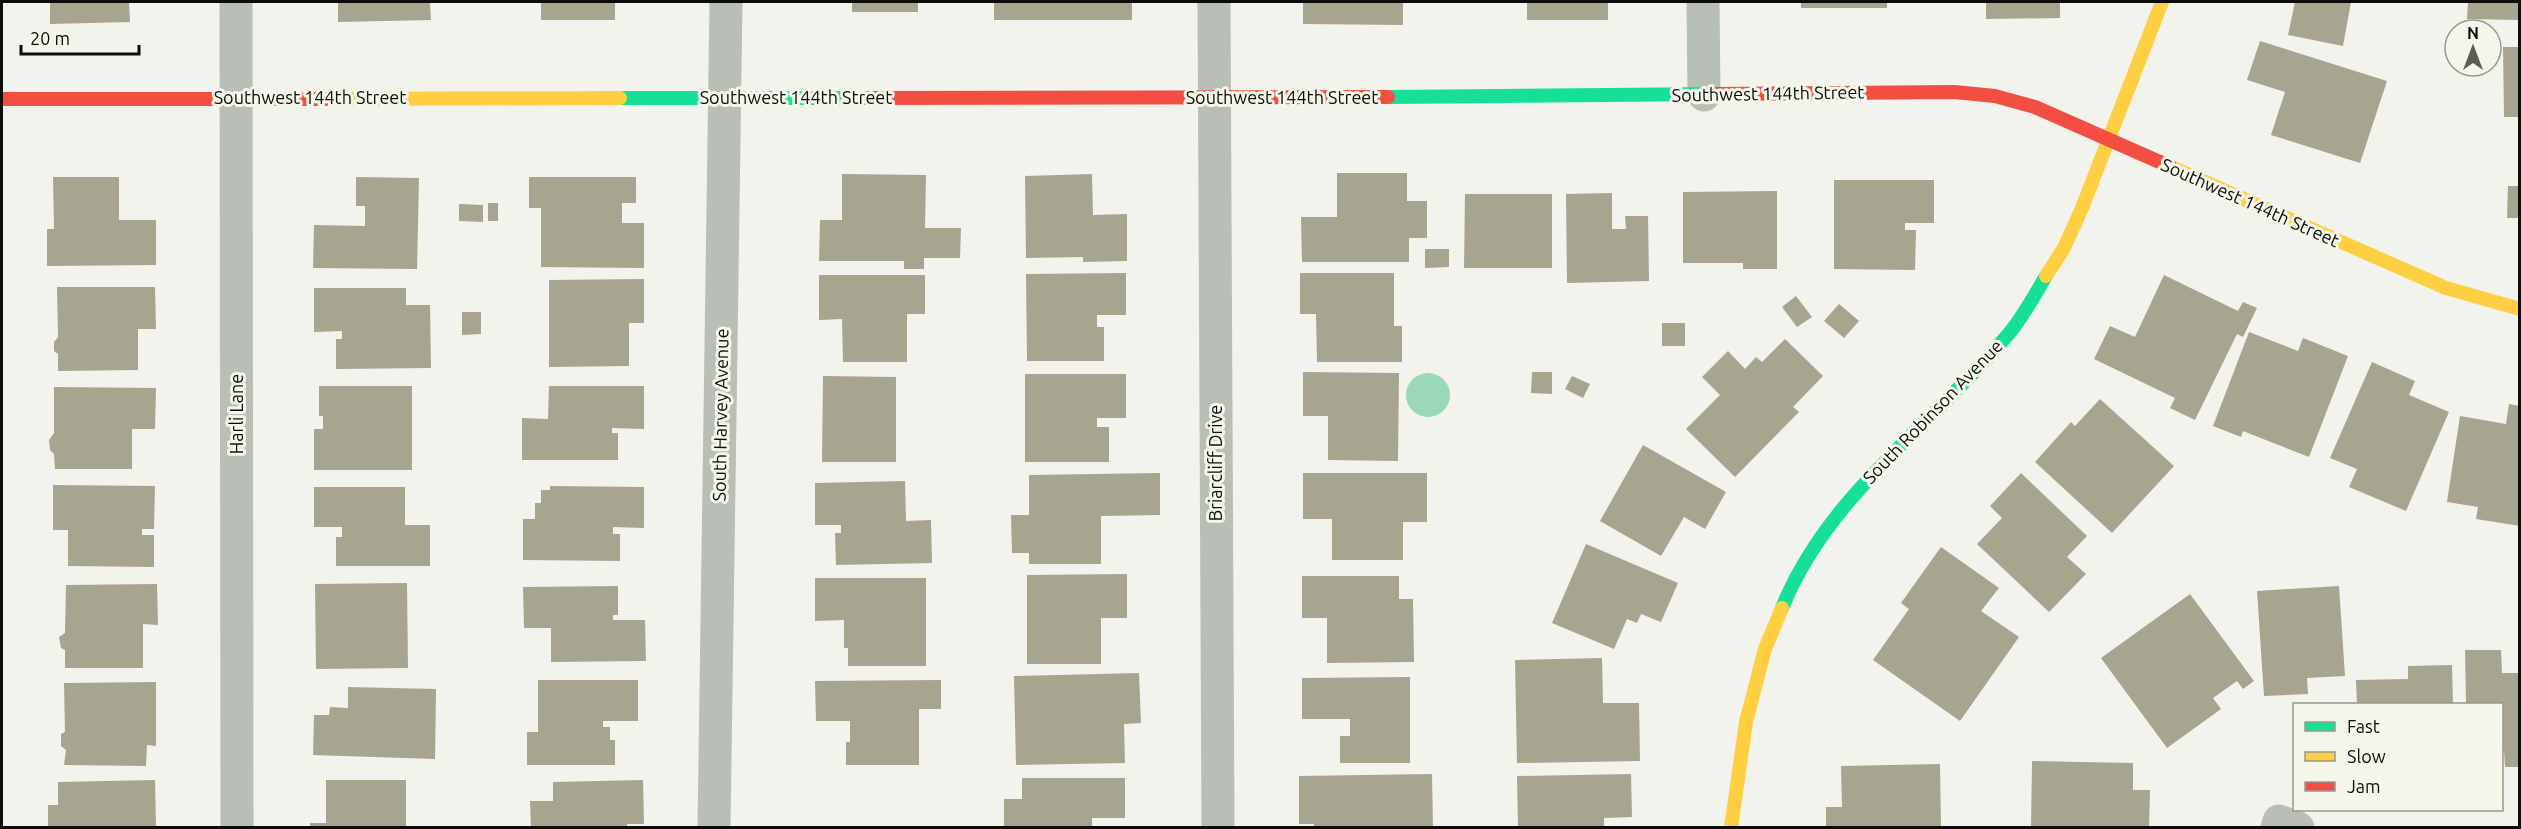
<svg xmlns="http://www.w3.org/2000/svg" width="2521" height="829" font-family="Ubuntu,sans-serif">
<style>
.water{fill:#9bd8b8}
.building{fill:#a7a490}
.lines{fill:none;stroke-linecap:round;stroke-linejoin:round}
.street{stroke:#b8bfb6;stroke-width:33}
.fast{stroke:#16e098;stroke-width:14}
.slow{stroke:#ffcf43;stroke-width:14}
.jam{stroke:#f24e42;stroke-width:14}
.labels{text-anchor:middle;stroke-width:6;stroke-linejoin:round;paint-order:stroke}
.street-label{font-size:18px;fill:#0c0d09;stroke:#f3f6e9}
</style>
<rect width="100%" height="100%" fill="#f2f3ec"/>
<!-- water -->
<circle class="water" cx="1428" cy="395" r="22"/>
<!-- building -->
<g class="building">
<path d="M50,2H129L130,22L50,24Z"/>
<path d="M338,2H430L431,20L338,22Z"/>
<rect x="541" y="2" width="74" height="18"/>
<rect x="852" y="2" width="66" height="10"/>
<rect x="994" y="2" width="138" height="18"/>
<path d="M1303,2H1403V25L1303,24Z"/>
<rect x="1527" y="2" width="81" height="18"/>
<rect x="1801" y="2" width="86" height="6"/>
<path d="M1986,2H2060V18L1986,19Z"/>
<path d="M2295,2H2351L2343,46L2288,35Z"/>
<path d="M2468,2H2520V20L2467,19Z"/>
<path d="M2260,41L2387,81L2360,163L2271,135L2285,92L2247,80Z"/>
<path d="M2503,47H2520V117H2504Z"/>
<path d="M1337,173H1407V201H1427V238H1409V262H1302L1301,217H1337Z"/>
<path d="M842,174L926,175L925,228H961L960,258H924V269H904V261H819L820,220H842Z"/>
<path d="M1092,174L1093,215L1127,214V261L1083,262V257L1026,258L1025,176Z"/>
<path d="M53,177H119V220H156V265L47,266V229H54Z"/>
<path d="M356,177L419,178L417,269L313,268L314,225L365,226V206H356Z"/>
<path d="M529,177H636V203H622V223H644V268L541,267V208H529Z"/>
<path d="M1834,180H1934V223H1905V230H1916L1915,270L1834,269Z"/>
<path d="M2508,186H2520V218H2507Z"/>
<path d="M1777,191V269H1743V263H1683V192Z"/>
<path d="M1612,193V229H1626L1625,216H1648L1649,281L1567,283L1566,194Z"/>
<path d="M1465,194H1552V268H1464Z"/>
<rect x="488" y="203" width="10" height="18"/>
<path d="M459,204L483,205V222L459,221Z"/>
<path d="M1425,249H1449V267L1425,268Z"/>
<path d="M1126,273V315H1097V327H1104V361H1027L1026,274Z"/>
<path d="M1300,273H1394V326H1402V362H1317L1316,314H1300Z"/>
<path d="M819,275H925V314H907V362H843L842,319L819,320Z"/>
<path d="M2164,275L2238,311L2243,302L2257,308L2243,337L2237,334L2195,420L2170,408L2175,398L2094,359L2110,326L2135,337Z"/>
<path d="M644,279V323H629V366L549,367V280Z"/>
<path d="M57,287H155L156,329H138V370L58,371V354L54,351V342L58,337Z"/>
<path d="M314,288H406V305H430L431,368L336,369V339H342V331L314,332Z"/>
<path d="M1796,296L1812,317L1797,327L1782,307Z"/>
<path d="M1839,304L1859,321L1844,338L1824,321Z"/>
<path d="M462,312H481V334L462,335Z"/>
<rect x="1662" y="323" width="23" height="23"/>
<path d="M2249,332L2298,351L2303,338L2348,356L2309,457L2243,431L2241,437L2213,426Z"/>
<path d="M1785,339L1823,376L1793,407L1799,412L1735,477L1686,429L1720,395L1702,377L1728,351L1745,369L1756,357L1762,362Z"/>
<path d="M2372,362L2415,381L2409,395L2449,412L2406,511L2349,487L2357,469L2330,458Z"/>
<path d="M1303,372L1399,373L1398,461L1328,460V416H1303Z"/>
<path d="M1532,372H1552V394L1531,393Z"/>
<path d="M1025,374H1126V418H1097V427H1109V462H1025Z"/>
<path d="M823,376L896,377V462H822Z"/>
<path d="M1572,376L1590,384L1583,398L1565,389Z"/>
<path d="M319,386H412V470H314V429H323V416H319Z"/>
<path d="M549,386H644V429L612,428V433H618V460H522V418L548,419Z"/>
<path d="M54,387L156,388L155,429H132V469H55L54,454L50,450L49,440L54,433Z"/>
<path d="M2100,399L2174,466L2112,533L2035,462L2071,422L2075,426Z"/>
<path d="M2509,404L2520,406V526L2476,519L2478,507L2447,502L2460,416L2506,424Z"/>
<path d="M1643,445L1726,492L1705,529L1684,517L1661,556L1600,521Z"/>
<path d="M1160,473V515L1101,516V564H1029V553H1012L1011,515H1029V475Z"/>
<path d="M1303,473H1427V522H1403V560H1332V519H1303Z"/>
<path d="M2021,473L2087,536L2067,557L2086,574L2049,612L1977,544L2002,518L1990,506Z"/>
<path d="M905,481L906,521L931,520L932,563L836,565L835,533H841V525H815V483Z"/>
<path d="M53,485L155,486L154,529H142V535H154V567L68,566V530H53Z"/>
<path d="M550,486L644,487V528L613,527V534H620V561L523,560V519H535V503H541V490H550Z"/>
<path d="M314,487H405V525H430V566H336V537H342V527H314Z"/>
<path d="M1586,544L1678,583L1661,622L1641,614L1637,623L1627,619L1614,649L1552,623Z"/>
<path d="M1941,547L1999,588L1981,611L2019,637L1960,721L1873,660L1909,609L1901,603Z"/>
<path d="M1127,574V618H1101V664H1027V575Z"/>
<path d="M1302,576H1399V599H1413L1414,662L1327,663V618H1302Z"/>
<path d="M815,578H926V666H848V648H844V620L815,621Z"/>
<path d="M407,583L408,668L316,669L315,584Z"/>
<path d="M157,584L158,625L143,624V668H65V650L61,648L59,637L65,633L66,585Z"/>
<path d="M618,586V615H613V620H645L646,661L551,662V628H524L523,587Z"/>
<path d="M2339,586L2345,676L2307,678L2308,694L2264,696L2257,591Z"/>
<path d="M2190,594L2254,681L2243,689L2237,681L2213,698L2221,709L2167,748L2101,658Z"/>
<path d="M2465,650H2501L2502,673H2520V767H2505L2504,751L2502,752V704H2466Z"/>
<path d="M1602,658L1603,703H1639L1640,761L1517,763L1515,660Z"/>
<path d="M2452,665L2453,704H2357L2356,680L2408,679V666Z"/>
<path d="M1139,673L1141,723L1124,724L1125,763L1016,765L1014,676Z"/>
<path d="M1410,677V763H1340V736H1350V719H1302V678Z"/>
<path d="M538,680H638V721H603V727H610V740H615V765H527V732H538Z"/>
<path d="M941,680V709H919V765H846V742H850V721H816L815,681Z"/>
<path d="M156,682V746L147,745L146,766L64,765L66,750L61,746V734L65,732L64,683Z"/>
<path d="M348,687L436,689L435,759L313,755L314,715H329L330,707L348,708Z"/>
<path d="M2032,761L2133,763V790H2150L2149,828H2031Z"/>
<path d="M1940,764L1941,828H1826V807H1842L1841,766Z"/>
<path d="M1432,774L1433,828H1314V824H1299V776Z"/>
<path d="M1631,774L1632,817L1604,818V828H1518L1517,776Z"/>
<path d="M1022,778H1125V818H1092V828H1004V799H1022Z"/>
<path d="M155,780L156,828H48V805H58V782Z"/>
<path d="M326,780H406V828H310V823H326Z"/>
<path d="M643,780L644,824H627V828H531L530,801H553V782Z"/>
</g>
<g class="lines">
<!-- street -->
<g class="street">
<path d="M236,2L237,828"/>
<path d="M1214,2L1218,828"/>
<path d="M1703,2L1704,95"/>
<path d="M714,828L726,2"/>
<path d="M2277,828L2279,821L2298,828"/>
</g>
<!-- fast -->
<g class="fast">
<path d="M1388,97L1715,94"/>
<path d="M620,98H866"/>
<path d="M1782,608C1828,495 1930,427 2006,337C2022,319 2034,296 2046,276"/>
</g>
<!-- slow -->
<g class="slow">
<path d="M325,99L620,98"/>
<path d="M2171,167L2446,288L2520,309"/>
<path d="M2046,276L2064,248L2082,208L2162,2"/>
<path d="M1731,828L1746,722L1765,649L1782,608"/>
</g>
<!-- jam -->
<g class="jam">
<path d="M1715,94L1954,92L1995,96L2035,107L2171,167"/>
<path d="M866,98L1388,97"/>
<path d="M2,99H325"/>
</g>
</g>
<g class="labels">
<!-- street labels -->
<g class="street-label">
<text transform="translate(1768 94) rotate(-1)" y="6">Southwest 144th Street</text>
<text x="310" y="104">Southwest 144th Street</text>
<text x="796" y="104">Southwest 144th Street</text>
<text x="1282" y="104">Southwest 144th Street</text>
<text transform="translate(2250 203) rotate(24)" y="6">Southwest 144th Street</text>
<text transform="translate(1933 412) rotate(-46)" y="6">South Robinson Avenue</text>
<text transform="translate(237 414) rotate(-90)" y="6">Harli Lane</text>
<text transform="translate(721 415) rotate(-89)" y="6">South Harvey Avenue</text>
<text transform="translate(1216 463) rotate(-90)" y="6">Briarcliff Drive</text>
</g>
</g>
<!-- border -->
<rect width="2521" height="829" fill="none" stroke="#0c0d09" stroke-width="6"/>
<!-- legend -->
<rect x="2293" y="703" width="210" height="108" fill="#f3f6e9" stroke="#97998f" stroke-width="1.5"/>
<rect x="2305" y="722" width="30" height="9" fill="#16e098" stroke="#97998f" stroke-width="1.5"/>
<text x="2347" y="733" font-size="18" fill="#0c0d09">Fast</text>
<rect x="2305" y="752" width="30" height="9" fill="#ffcf43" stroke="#97998f" stroke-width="1.5"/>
<text x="2347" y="763" font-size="18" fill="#0c0d09">Slow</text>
<rect x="2305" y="782" width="30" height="9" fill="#f24e42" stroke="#97998f" stroke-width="1.5"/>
<text x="2347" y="793" font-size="18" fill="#0c0d09">Jam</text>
<!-- north arrow -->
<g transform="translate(2473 48)"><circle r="28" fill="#f3f6e9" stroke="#97998f" stroke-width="1.5"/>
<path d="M0-4.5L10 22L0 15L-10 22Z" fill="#5c5e58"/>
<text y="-9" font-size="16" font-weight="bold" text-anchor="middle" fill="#0c0d09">N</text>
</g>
<!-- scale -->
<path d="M21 45v9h118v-9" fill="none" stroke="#0c0d09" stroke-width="3"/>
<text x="30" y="45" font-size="18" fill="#0c0d09" stroke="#f3f6e9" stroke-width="4.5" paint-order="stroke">20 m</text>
</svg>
